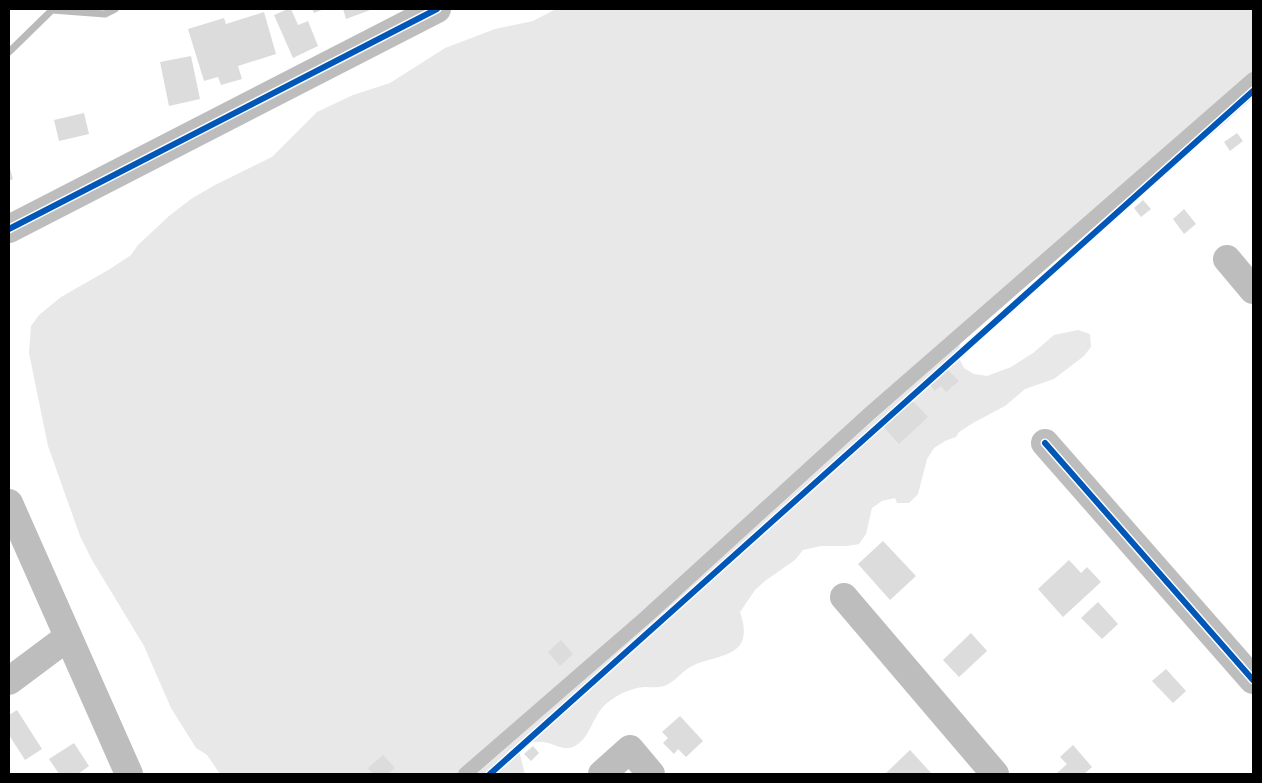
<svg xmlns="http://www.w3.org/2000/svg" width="1262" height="783" font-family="Karla,sans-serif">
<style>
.green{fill:#e8e8e8}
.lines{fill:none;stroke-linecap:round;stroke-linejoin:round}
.stream{stroke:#bababa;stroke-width:7}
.building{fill:#dcdcdc}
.lane{stroke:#bdbdbd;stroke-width:14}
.street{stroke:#bdbdbd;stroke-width:28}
.cycleway-casing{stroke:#fff;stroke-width:9}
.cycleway{stroke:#0057b8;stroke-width:6}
</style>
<rect width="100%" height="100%" fill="#fff"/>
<!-- green -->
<path class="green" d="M556,9H1253V98L1206,140L1163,169L1122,213L1062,252L971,320L960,344L958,356L964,368L974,374L987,376L1011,367L1033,353L1054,335L1078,330L1090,334L1091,347L1084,356L1054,379L1025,389L1005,406L973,423L959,432L956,437L945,441L934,448L927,459L918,494L909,503H897L895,498L882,501L872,508L866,534L859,544L847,546H821L803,550L795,560L765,581L755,590L740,612C756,659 719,653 692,666C682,671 674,683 664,686C658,688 651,687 645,687C630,688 619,694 607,703C592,715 591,739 573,747C563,751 553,743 543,742C534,741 526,744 518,747L525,774H220L207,755L196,748L171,708L144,646L92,560L80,536L48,446L29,353L31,326L39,315L61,297L110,269L131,255L138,245L169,216L191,199L215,185L272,157L317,112L353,95L390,83L445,48L495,29L533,21Z"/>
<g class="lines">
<!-- stream -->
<path class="stream" d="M9,52L52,10L105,14L115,9"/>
</g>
<!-- building -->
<g class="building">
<path d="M288,9H291L298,25L308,21L318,46L293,58L274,15Z"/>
<path d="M312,9H324L314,13Z"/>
<path d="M343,9H373L346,19Z"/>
<path d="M264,12L276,54L238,66L242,79L221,85L218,77L204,81L188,29L224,18L226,24Z"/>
<path d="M191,56L200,99L169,106L160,62Z"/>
<path d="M84,113L89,134L59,141L54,120Z"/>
<path d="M1237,133L1243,141L1230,151L1224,142Z"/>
<path d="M9,165L13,179L9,181Z"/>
<path d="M1143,200L1151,209L1141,217L1134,208Z"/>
<path d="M1184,209L1196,224L1184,234L1173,219Z"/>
<path d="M947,369L959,381L946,392L941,386L935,391L930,385Z"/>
<path d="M909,397L928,417L899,444L881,424Z"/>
<path d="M883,541L916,576L890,600L858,564Z"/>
<path d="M1069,560L1081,573L1087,567L1101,582L1063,617L1038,589Z"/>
<path d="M1098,602L1118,624L1102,639L1081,618Z"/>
<path d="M971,633L987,651L959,677L943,660Z"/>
<path d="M561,640L573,654L560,666L548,652Z"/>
<path d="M1166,669L1186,691L1173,703L1152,681Z"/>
<path d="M17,710L42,749L25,760L9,735V715Z"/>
<path d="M680,716L703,741L686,757L678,749L674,754L663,743L668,738L662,732Z"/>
<path d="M74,743L89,766L78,774H59L49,759Z"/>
<path d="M1073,745L1092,767L1084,774H1056L1067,764L1060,757Z"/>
<path d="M533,746L539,753L531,761L524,754Z"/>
<path d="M910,750L932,774H885Z"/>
<path d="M383,755L395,768L388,774H373L368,768Z"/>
</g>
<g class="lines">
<!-- lane -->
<path class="lane" d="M465,774L646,617L869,414L1253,79"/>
<!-- street -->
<g class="street">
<path d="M9,229L437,9"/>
<path d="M1227,259L1253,290"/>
<path d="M1045,443L1253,680"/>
<path d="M9,503L129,774"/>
<path d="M844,597L995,774"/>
<path d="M9,681L68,637"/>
<path d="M602,774L630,749L651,774"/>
</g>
<defs>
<g id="cycleway">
<path d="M9,229L437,9"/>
<path d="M1045,443L1253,680"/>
<path d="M490,774L1253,91"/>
</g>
</defs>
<!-- cycleway casing -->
<use href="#cycleway" class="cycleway-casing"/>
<!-- cycleway -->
<use href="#cycleway" class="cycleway"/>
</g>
<!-- border -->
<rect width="1262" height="783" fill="none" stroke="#000000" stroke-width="20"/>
</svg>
